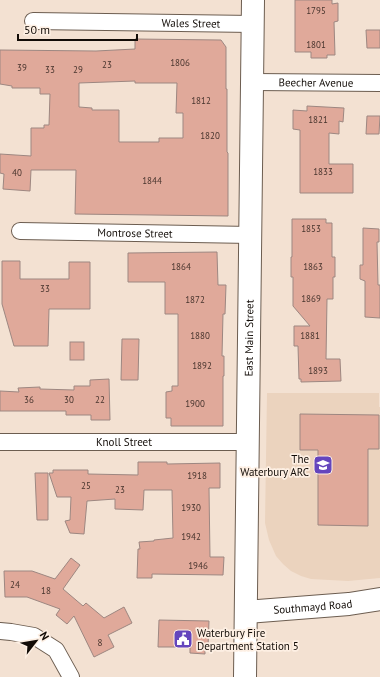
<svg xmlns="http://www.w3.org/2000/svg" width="380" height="677" font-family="'PT Sans',sans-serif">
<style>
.built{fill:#ebd3be}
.building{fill:#e0a99a;stroke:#9d8781;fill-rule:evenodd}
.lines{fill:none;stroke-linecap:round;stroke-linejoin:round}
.street-casing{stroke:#6c5d50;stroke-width:18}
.secondary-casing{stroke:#6c5d50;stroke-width:24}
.street{stroke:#fff;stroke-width:16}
.secondary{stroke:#fff;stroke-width:22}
.labels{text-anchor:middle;stroke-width:3.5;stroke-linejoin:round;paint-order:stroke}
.number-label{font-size:9px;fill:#46332c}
.street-label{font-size:11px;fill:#120c07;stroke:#fdefe3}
.poi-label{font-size:11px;fill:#120c07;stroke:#fdefe3;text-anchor:end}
</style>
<rect width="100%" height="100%" fill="#f3e1d2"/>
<!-- built -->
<path class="built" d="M267,393H379V407H380V578L348,581L311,579L301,576L291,571L283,564L276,556L269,540L265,523Z"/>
<!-- building -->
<g class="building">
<path d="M295,0H332V4L338,3V21L334,22L335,55H327V58H311V52H295Z"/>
<path d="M366,30H380V48H367Z"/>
<path d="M135,39L221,40L226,47V89H227V152L228,153V216L75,214L76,170H31L30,191L3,189L4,174L0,173V154L31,156V128H44V125H49L50,94H40V88H12V86L0,84V50L96,51L135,49ZM135,81V83H177L176,113H183V138H159V142H119V110H92V108L79,107V83Z"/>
<path d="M307,106L344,108L343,122L339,121V134L329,133V164H353V193H300V130L293,129V110L307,111Z"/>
<path d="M367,116H380L379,134H366Z"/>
<path d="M292,219H326V223H332V257H335V277H333V299H327L326,359H340L341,381L301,382V379H299L298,346H294V326H310L293,306V277H291V257H292Z"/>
<path d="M363,228L379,229V242H377L378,285H380V318L365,317V281L360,279V265H363Z"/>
<path d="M217,252L218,285H226L225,314H223L222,356H224V376H223V426H171V418H166V392L172,391V386H178V314H165V282H128V253Z"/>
<path d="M2,261H20V279H69V262H90V309H49L48,346H14L2,304Z"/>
<path d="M122,339H139L138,380H121Z"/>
<rect x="70" y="342" width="14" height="18"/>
<path d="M109,379L110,420H91V415H66V411H0V391L19,392L18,388L40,387V389L74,390V386H90V380Z"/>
<path d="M300,414L379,415V449H368V526L318,525V450H300Z"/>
<path d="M138,462H167V464L220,463V488H209L210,557H224L223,575L152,574V578H137L138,549H140L139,542L154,541V540L173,538L172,490H144L143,510L115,509V499L87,501L84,534L70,533L65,521L70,520L71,497H57L49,473H53V470H88V474L138,475Z"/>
<path d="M35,473H48V520H37Z"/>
<path d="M71,558L80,565L63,589L83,606L86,603L104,618L124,607L132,623L108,635L114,647L94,657L74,616L67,624L56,615L60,609L27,597H5L4,571H32L55,579Z"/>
<path d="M159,620L209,621L208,647H205V654L190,653V647H158Z"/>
</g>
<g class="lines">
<defs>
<g id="street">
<path id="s1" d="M33,21L253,24"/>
<path id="s2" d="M252,82L380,83"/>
<path id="s3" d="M20,231L251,235"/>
<path id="s4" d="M0,442H248"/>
<path d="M0,631L11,632L34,636L56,650L71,677"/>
</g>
<g id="secondary">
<path id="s5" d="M246,612L349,604L380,599"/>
<path id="s6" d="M245,677L253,0"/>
</g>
</defs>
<!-- street casing -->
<use href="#street" class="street-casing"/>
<!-- secondary casing -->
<use href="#secondary" class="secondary-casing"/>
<!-- street -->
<use href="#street" class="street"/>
<!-- secondary -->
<use href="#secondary" class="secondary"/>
</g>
<!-- icons -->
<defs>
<symbol id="school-square" viewBox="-11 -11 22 22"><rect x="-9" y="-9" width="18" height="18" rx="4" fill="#6445bd" stroke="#fdefe3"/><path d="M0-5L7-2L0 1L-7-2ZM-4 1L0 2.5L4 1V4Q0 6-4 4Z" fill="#fff"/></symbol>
<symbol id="civic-square" viewBox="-11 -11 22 22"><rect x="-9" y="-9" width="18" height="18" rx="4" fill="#6445bd" stroke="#fdefe3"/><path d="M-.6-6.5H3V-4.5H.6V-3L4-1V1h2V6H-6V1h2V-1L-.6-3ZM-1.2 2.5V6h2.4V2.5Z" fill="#fff"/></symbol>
</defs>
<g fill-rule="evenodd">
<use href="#school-square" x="312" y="454" width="22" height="22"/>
<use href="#civic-square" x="172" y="628" width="22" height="22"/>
</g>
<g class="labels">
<!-- number labels -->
<g class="number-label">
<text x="316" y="14">1795</text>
<text x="316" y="48">1801</text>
<text x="180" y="66">1806</text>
<text x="107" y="68">23</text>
<text x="22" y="71">39</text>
<text x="50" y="73">33</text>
<text x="78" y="73">29</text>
<text x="201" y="104">1812</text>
<text x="318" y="123">1821</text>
<text x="210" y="139">1820</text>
<text x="323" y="175">1833</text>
<text x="17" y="176">40</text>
<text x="152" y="184">1844</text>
<text x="311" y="232">1853</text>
<text x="181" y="270">1864</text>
<text x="313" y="270">1863</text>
<text x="45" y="292">33</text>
<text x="311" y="302">1869</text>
<text x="195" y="303">1872</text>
<text x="200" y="339">1880</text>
<text x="310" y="339">1881</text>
<text x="202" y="369">1892</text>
<text x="318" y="374">1893</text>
<text x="29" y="403">36</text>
<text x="69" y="403">30</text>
<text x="100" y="403">22</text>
<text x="195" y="407">1900</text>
<text x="197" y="479">1918</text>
<text x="86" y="489">25</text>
<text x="120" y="493">23</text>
<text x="191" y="511">1930</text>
<text x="191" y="540">1942</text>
<text x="198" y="569">1946</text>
<text x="15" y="588">24</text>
<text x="46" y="594">18</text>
<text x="100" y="646">8</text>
</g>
<!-- street labels -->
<g class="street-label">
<text dy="4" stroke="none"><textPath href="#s1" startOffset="158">Wales Street</textPath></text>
<text dy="4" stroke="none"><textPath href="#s2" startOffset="64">Beecher Avenue</textPath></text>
<text dy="4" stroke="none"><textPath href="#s3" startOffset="115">Montrose Street</textPath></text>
<text dy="4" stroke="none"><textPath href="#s6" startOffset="339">East Main Street</textPath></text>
<text dy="4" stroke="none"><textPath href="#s4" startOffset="124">Knoll Street</textPath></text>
<text dy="4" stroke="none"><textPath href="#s5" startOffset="67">Southmayd Road</textPath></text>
</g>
<!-- poi labels -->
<g class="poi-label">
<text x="309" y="463">The<tspan x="309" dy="13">Waterbury ARC</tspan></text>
<text x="197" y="637" text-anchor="start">Waterbury Fire<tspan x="197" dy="13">Department Station 5</tspan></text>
</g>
</g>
<!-- north arrow -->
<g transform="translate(36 641) rotate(59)" stroke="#fdefe3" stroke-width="3" paint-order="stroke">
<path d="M0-3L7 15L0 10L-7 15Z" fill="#120c07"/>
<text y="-6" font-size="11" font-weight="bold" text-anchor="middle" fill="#120c07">N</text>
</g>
<!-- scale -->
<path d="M18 34v6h119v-6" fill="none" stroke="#120c07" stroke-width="2"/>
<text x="24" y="34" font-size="12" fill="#120c07" stroke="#fdefe3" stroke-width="3" paint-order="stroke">50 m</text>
</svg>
